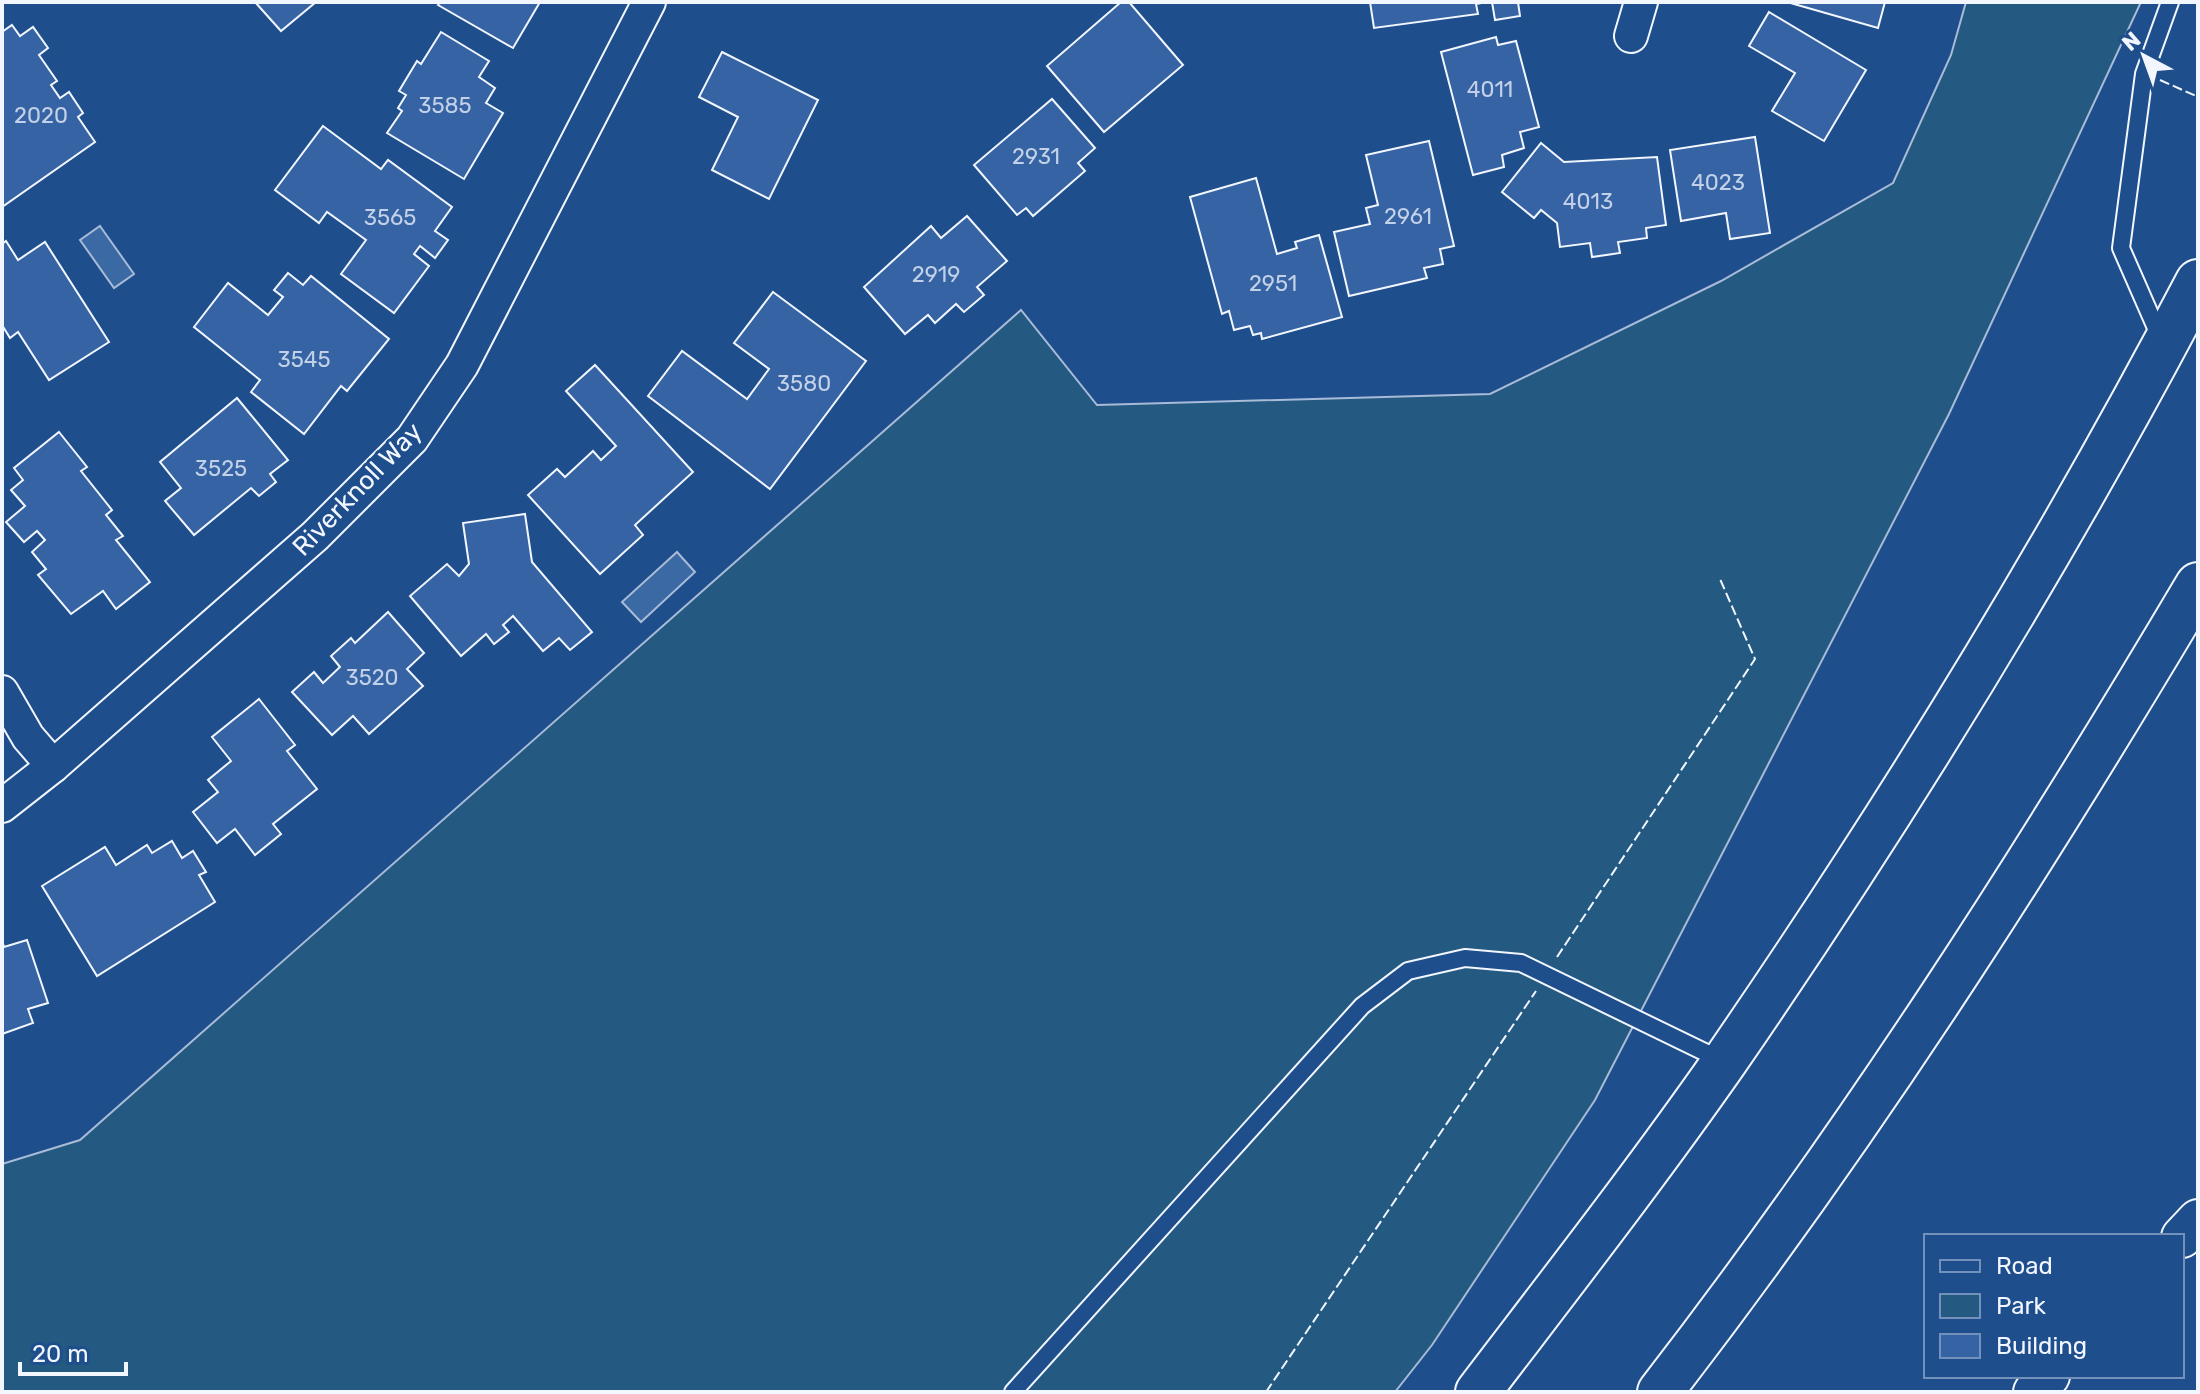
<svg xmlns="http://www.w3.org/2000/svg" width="2200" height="1394" font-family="Rubik,sans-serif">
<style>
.green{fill:#245a82;stroke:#a8bbd7;stroke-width:2}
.water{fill:#3b69a3;stroke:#a8bbd7;stroke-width:2}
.building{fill:#3563a3;stroke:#f2f6ff;stroke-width:2}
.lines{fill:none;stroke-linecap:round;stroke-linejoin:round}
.service-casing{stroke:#f2f6ff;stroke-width:20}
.minor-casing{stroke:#f2f6ff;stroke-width:36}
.tertiary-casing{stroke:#f2f6ff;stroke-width:44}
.motorway-casing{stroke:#f2f6ff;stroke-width:48}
.service{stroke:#1f4e8c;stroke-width:16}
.minor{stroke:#1f4e8c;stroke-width:32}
.tertiary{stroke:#1f4e8c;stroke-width:40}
.motorway{stroke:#1f4e8c;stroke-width:44}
.fence{stroke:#f2f6ff;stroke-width:2;stroke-dasharray:10 4;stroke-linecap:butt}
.labels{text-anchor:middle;stroke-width:6;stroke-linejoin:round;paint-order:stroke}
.number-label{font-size:22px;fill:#c3d1e8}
.street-label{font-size:26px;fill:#f2f6ff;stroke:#1f4e8c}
</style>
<rect width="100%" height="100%" fill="#1f4e8c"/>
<!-- green -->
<path class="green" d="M1966,2H2141L1949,414L1595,1100L1432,1345L1395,1392H2V1164L80,1140L1021,310L1097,405L1490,394L1721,281L1893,183L1951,55Z"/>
<!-- water -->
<g class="water">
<path d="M100,226L134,274L114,288L80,240Z"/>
<path d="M677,552L695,572L641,622L622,602Z"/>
</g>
<!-- building -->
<g class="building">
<path d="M255,2H316L281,31Z"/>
<path d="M440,2H540L513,48L438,5Z"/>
<path d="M1121,2H1129L1183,65L1104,132L1047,66Z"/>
<path d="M1370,2H1487L1476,4L1478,14L1374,28Z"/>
<path d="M1492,2H1518L1520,16L1495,20Z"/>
<path d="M1787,2H1885L1878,28Z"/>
<path d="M1769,12L1866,70L1824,141L1772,111L1795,73L1749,46Z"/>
<path d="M12,25L20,36L33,27L48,48L39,55L57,81L51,85L60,98L69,92L83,113L78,117L95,142L2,207V32Z"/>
<path d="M441,32L489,61L479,77L495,88L486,103L503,113L464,179L387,133L402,111L398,108L406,95L399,91L417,61L421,64Z"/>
<path d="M1496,37L1498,45L1516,41L1539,127L1520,132L1524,148L1502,155L1504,167L1473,175L1441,52Z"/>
<path d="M722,52L818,100L769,199L712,170L738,117L699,97Z"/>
<path d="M1052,99L1095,148L1078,163L1085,171L1033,216L1026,208L1017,215L974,165Z"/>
<path d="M323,126L381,169L388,160L452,207L435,231L448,240L435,258L420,246L414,254L429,266L394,313L341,274L366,240L327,212L319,223L275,190Z"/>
<path d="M1755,137L1770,233L1730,239L1726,213L1681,221L1670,150Z"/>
<path d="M1429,141L1454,246L1440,249L1443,264L1424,268L1427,278L1349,296L1334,232L1370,224L1366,208L1378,205L1366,155Z"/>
<path d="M1541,143L1564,162L1657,157L1666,225L1646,228L1647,238L1618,242L1620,253L1592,257L1590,243L1560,247L1557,223L1541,210L1534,218L1502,192Z"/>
<path d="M1256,178L1277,254L1297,248L1295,242L1319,235L1342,317L1262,339L1261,333L1253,335L1250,326L1234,330L1229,311L1222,314L1190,197Z"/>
<path d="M967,216L1007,261L977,287L984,295L964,312L956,304L935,323L928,315L905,334L864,287L931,226L941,238Z"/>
<path d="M6,241L18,260L45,242L109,342L49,380L18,332L10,338L2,325V244Z"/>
<path d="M288,273L303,285L311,276L389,339L347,391L341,386L304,434L251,392L260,380L194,327L228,283L268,315L283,297L274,290Z"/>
<path d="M773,292L866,361L770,489L648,396L682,351L747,399L769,369L734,343Z"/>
<path d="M595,365L693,472L635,525L643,535L600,574L528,495L557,469L565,477L593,451L601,460L616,446L566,391Z"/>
<path d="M237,398L288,460L270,474L276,482L259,496L251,488L194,535L165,501L181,488L160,462Z"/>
<path d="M59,432L87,467L81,471L112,510L106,515L123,536L116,540L150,582L116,609L103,591L71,614L38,575L46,569L32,552L45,540L37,531L24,542L6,522L25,506L11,490L23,480L14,468Z"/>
<path d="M525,514L532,562L592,632L570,650L559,638L543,651L513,616L503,625L509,632L494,644L486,634L461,656L410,596L447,564L459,576L469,564L463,523Z"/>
<path d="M388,612L424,653L407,669L423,686L369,734L353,716L332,735L292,692L314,672L323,683L340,667L331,656L351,638L355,643Z"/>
<path d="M259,699L295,745L287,751L317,789L273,824L281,834L255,855L235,829L217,843L193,812L218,792L208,780L231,761L212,737Z"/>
<path d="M172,841L182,858L193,851L206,872L199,875L215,902L97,976L42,886L105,847L116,865L147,845L152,853Z"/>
<path d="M2,940L4,947L27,940L48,1003L28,1009L33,1023L2,1034Z"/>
</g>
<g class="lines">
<defs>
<g id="service">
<path d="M2160,337L2121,248L2144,74L2170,2"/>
<path d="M1013,1392L1362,1006L1408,971L1465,958L1521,963L1723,1061"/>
</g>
<g id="minor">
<path d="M1631,36L1641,2"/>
<path d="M2,692L28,737L53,766"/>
<path d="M2,806L53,766L315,536L412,439L462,365L649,2"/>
</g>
<g id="tertiary">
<path d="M2182,1237L2198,1220"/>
<path d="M2034,1392L2049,1376"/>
</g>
<g id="motorway">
<path d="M1478,1392C1561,1283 1646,1174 1725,1061C1897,811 2057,551 2198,282"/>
<path d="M1660,1392C1858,1136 2033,863 2198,585"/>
</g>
</defs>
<!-- service casing -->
<use href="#service" class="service-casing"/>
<!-- minor casing -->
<use href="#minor" class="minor-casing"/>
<!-- tertiary casing -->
<use href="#tertiary" class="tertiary-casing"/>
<!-- motorway casing -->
<use href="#motorway" class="motorway-casing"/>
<!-- service -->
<use href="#service" class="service"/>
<!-- minor -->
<use href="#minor" class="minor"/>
<!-- tertiary -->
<use href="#tertiary" class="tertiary"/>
<!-- motorway -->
<use href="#motorway" class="motorway"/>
<!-- fence -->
<g class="fence">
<path d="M2160,80L2196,96L2198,91"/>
<path d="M1557,957L1755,659L1720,579"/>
<path d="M1266,1392L1536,991"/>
</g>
</g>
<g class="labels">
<!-- number labels -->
<g class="number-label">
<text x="1490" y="97">4011</text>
<text x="445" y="113">3585</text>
<text x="41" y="123">2020</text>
<text x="1036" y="164">2931</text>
<text x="1718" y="190">4023</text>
<text x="1588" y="209">4013</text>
<text x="1408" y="224">2961</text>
<text x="390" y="225">3565</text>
<text x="936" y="282">2919</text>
<text x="1273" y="291">2951</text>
<text x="304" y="367">3545</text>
<text x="804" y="391">3580</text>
<text x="221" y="476">3525</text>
<text x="372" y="685">3520</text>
</g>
<!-- street labels -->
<g class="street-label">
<text transform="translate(357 489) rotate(-46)" y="9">Riverknoll Way</text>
</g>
</g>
<!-- border -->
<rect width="2200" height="1394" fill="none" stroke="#f2f6ff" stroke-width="8"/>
<!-- legend -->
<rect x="1924" y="1234" width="260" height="144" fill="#1f4e8c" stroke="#7391ba" stroke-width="2"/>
<rect x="1940" y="1260" width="40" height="12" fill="#1f4e8c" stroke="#7391ba" stroke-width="2"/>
<text x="1996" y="1274" font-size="24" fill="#f2f6ff">Road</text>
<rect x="1940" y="1294" width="40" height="24" fill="#245a82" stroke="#7391ba" stroke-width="2"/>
<text x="1996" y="1314" font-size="24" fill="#f2f6ff">Park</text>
<rect x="1940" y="1334" width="40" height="24" fill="#3563a3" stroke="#7391ba" stroke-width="2"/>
<text x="1996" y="1354" font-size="24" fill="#f2f6ff">Building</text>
<!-- north arrow -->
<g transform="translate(2144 56) rotate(319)" stroke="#1f4e8c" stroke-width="6" paint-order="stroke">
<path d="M0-6L14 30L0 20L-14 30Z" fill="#f2f6ff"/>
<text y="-12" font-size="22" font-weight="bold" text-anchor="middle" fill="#f2f6ff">N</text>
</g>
<!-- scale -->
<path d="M20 1362v12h106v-12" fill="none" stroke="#f2f6ff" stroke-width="4"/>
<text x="32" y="1362" font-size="24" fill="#f2f6ff" stroke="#1f4e8c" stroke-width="6" paint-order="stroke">20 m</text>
</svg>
